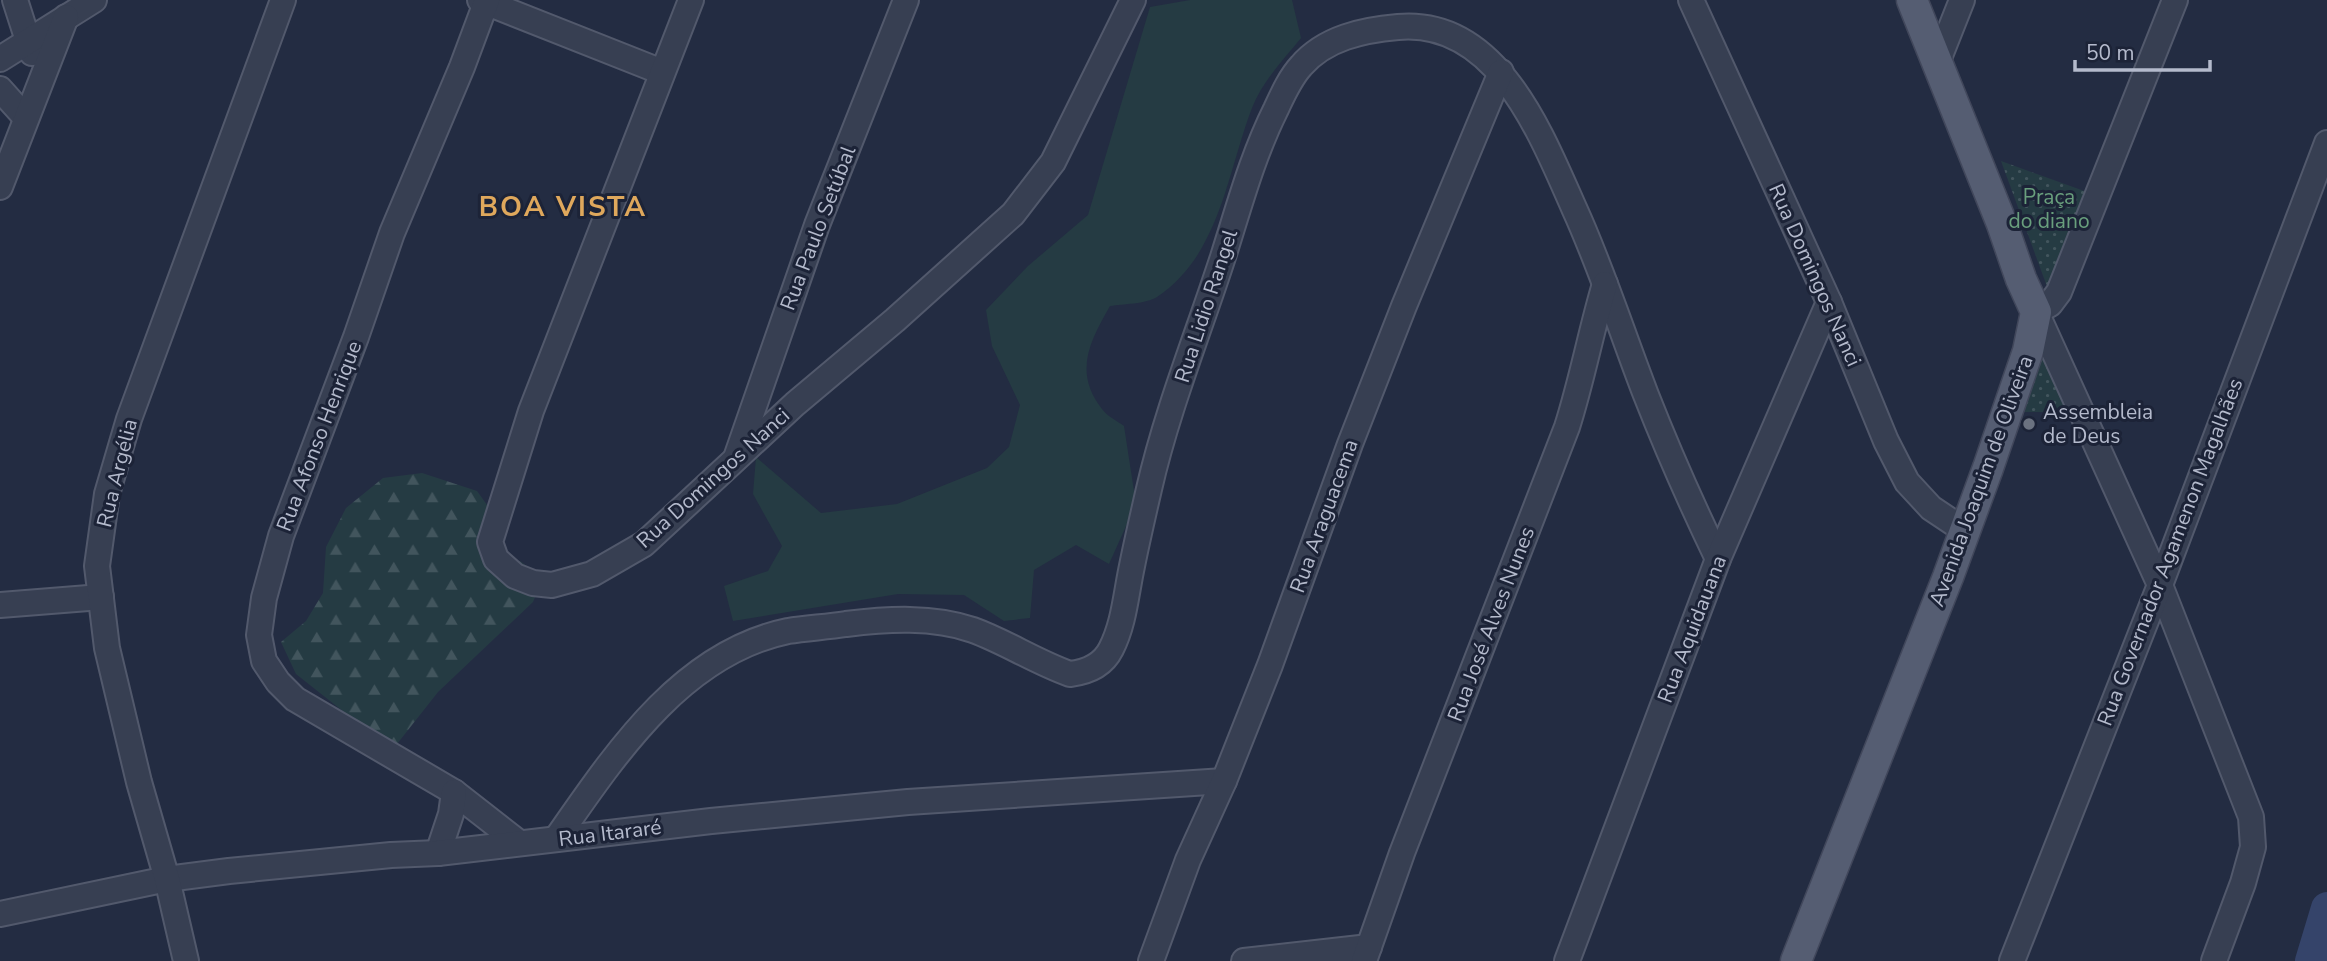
<svg xmlns="http://www.w3.org/2000/svg" width="2327" height="961" font-family="'Nunito Sans',sans-serif">
<style>
.grass{fill:#253b43}
.forest{fill:url(#forest-firs)}
.park{fill:url(#park-dots)}
.lines{fill:none;stroke-linecap:round;stroke-linejoin:round}
.river{stroke:#35446a;stroke-width:32}
.minor-casing{stroke:#52596c;stroke-width:28}
.major-casing{stroke:#41475b;stroke-width:33}
.minor{stroke:#373f52;stroke-width:24}
.major{stroke:#555d72;stroke-width:30}
.worship-dot{fill:#6b7280;stroke:#1c2337;stroke-width:2.5}
.labels{text-anchor:middle;stroke-width:6;stroke-linejoin:round;paint-order:stroke}
.park-label{font-size:21px;fill:#699f7d;stroke:#1c2337}
.street-label{font-size:21px;fill:#b4bacc;stroke:#1c2337}
.poi-label{font-size:21px;fill:#b4bacc;stroke:#1c2337;text-anchor:start}
.district-label{font-size:28px;font-weight:bold;letter-spacing:2px;fill:#dfa85c;stroke:#1c2337}
</style>
<defs>
<pattern id="forest-firs" width="22" height="20" patternUnits="userSpaceOnUse" patternTransform="scale(1.75)"><rect width="22" height="20" fill="#253b43"/><path d="M5 1l3.5 6h-7zM16 11l3.5 6h-7z" fill="#42555d"/></pattern>
<pattern id="park-dots" width="8" height="8" patternUnits="userSpaceOnUse" patternTransform="scale(1.75)"><rect width="8" height="8" fill="#253b43"/><path d="M2 2h.1M6 6h.1" fill="none" stroke="#42555d" stroke-width="1.8" stroke-linecap="round"/></pattern>
</defs>
<rect width="100%" height="100%" fill="#232c42"/>
<!-- grass -->
<path class="grass" d="M1190,0H1292L1301,38C1284,59 1262,82 1252,108C1227,173 1220,255 1157,297C1146,304 1123,304 1110,306C1090,341 1073,372 1102,409C1107,416 1117,421 1124,426L1136,504L1109,564L1076,545L1034,570L1030,618L1004,621L964,595L898,594L733,621L724,586L768,571L782,546L753,494L756,457L821,513L897,504L987,468L1009,447L1020,405L992,346L986,310L1028,266L1088,215L1150,7Z"/>
<!-- forest -->
<path class="forest" d="M422,473L477,491L495,516L508,561H520L543,578L533,602L438,692L397,744L344,712L296,674L281,642L306,621L323,593L326,547L346,508L383,478Z"/>
<!-- park -->
<g class="park">
<path d="M2001,161L2087,192L2049,292Z"/>
<path d="M2046,343L2079,412H2020Z"/>
</g>
<g class="lines">
<!-- river -->
<path class="river" d="M2311,961L2327,908"/>
<defs>
<g id="minor">
<path d="M15,0L32,53"/>
<path d="M480,0L662,72"/>
<path d="M487,0L462,67L392,233L356,337L281,536L264,598L259,635L264,661L278,682L295,699L454,792L518,842"/>
<path d="M691,0L531,411L490,542L496,559L515,576L533,583L552,585L592,574L644,544L795,404L895,320L1013,214L1053,162L1133,0"/>
<path d="M1691,0L1829,302L1886,441L1907,482L1931,508L1964,530"/>
<path d="M2175,0L2059,292L2050,304L2036,312L2160,585L2251,817L2253,847L2243,883L2214,961"/>
<path d="M0,59L94,0"/>
<path d="M1937,63L1962,0"/>
<path d="M0,89L26,118"/>
<path d="M0,187L66,17"/>
<path d="M737,455L817,225L906,0"/>
<path d="M0,605L101,597"/>
<path d="M556,839C614,756 681,653 788,631C807,628 827,627 846,624C887,619 933,616 973,630C1006,642 1036,662 1070,674C1087,672 1103,665 1111,649C1124,624 1126,594 1132,566C1137,541 1143,515 1149,489C1167,410 1198,334 1223,257C1239,207 1252,157 1276,109C1283,94 1290,78 1301,66C1325,38 1363,30 1398,27C1497,18 1541,134 1574,208C1602,269 1622,333 1646,395C1668,451 1692,505 1718,559"/>
<path d="M438,853L451,814L454,792"/>
<path d="M0,914L167,879L229,871L391,855L438,853L711,821L908,802L1224,781"/>
<path d="M186,961L167,879L139,782L107,648L97,566L107,494L129,419L283,0"/>
<path d="M1151,961L1188,860L1224,781L1270,665L1350,444L1404,306L1501,72"/>
<path d="M1244,961L1369,947"/>
<path d="M1364,961L1402,853L1567,427C1582,380 1591,331 1605,284"/>
<path d="M1567,961L1718,559L1829,302"/>
<path d="M2012,961L2160,585L2327,143"/>
</g>
<path id="major" d="M1796,961L1948,577L1988,468L2028,351L2036,312L2021,279L2002,224L1912,0"/>
</defs>
<!-- minor casing -->
<use href="#minor" class="minor-casing"/>
<!-- major casing -->
<use href="#major" class="major-casing"/>
<!-- minor -->
<use href="#minor" class="minor"/>
<!-- major -->
<use href="#major" class="major"/>
</g>
<!-- markers -->
<circle class="worship-dot" cx="2029" cy="424" r="7"/>
<g class="labels">
<!-- park labels -->
<g class="park-label">
<text x="2049" y="204">Praça<tspan x="2049" dy="24">do diano</tspan></text>
</g>
<!-- street labels -->
<g class="street-label">
<text transform="translate(818 228) rotate(-69)" y="7">Rua Paulo Setúbal</text>
<text transform="translate(1815 275) rotate(66)" y="7">Rua Domingos Nanci</text>
<text transform="translate(1206 306) rotate(-72)" y="7">Rua Lidio Rangel</text>
<text transform="translate(319 436) rotate(-69)" y="7">Rua Afonso Henrique</text>
<text transform="translate(117 473) rotate(-76)" y="7">Rua Argélia</text>
<text transform="translate(713 478) rotate(-42)" y="7">Rua Domingos Nanci</text>
<text transform="translate(1981 481) rotate(-70)" y="7">Avenida Joaquim de Oliveira</text>
<text transform="translate(1324 516) rotate(-70)" y="7">Rua Araguacema</text>
<text transform="translate(2170 552) rotate(-69)" y="7">Rua Governador Agamenon Magalhães</text>
<text transform="translate(1491 624) rotate(-69)" y="7">Rua José Alves Nunes</text>
<text transform="translate(1692 629) rotate(-69)" y="7">Rua Aquidauana</text>
<text transform="translate(610 833) rotate(-7)" y="7">Rua Itararé</text>
</g>
<!-- poi labels -->
<g class="poi-label">
<text x="2043" y="419">Assembleia<tspan x="2043" dy="24">de Deus</tspan></text>
</g>
<!-- district labels -->
<g class="district-label">
<text x="563" y="216">BOA VISTA</text>
</g>
</g>
<!-- scale -->
<path d="M2075 60v10h135v-10" fill="none" stroke="#b4bacc" stroke-width="3.5"/>
<text x="2086" y="60" font-size="21" fill="#b4bacc" stroke="#1c2337" stroke-width="5" paint-order="stroke">50 m</text>
</svg>
